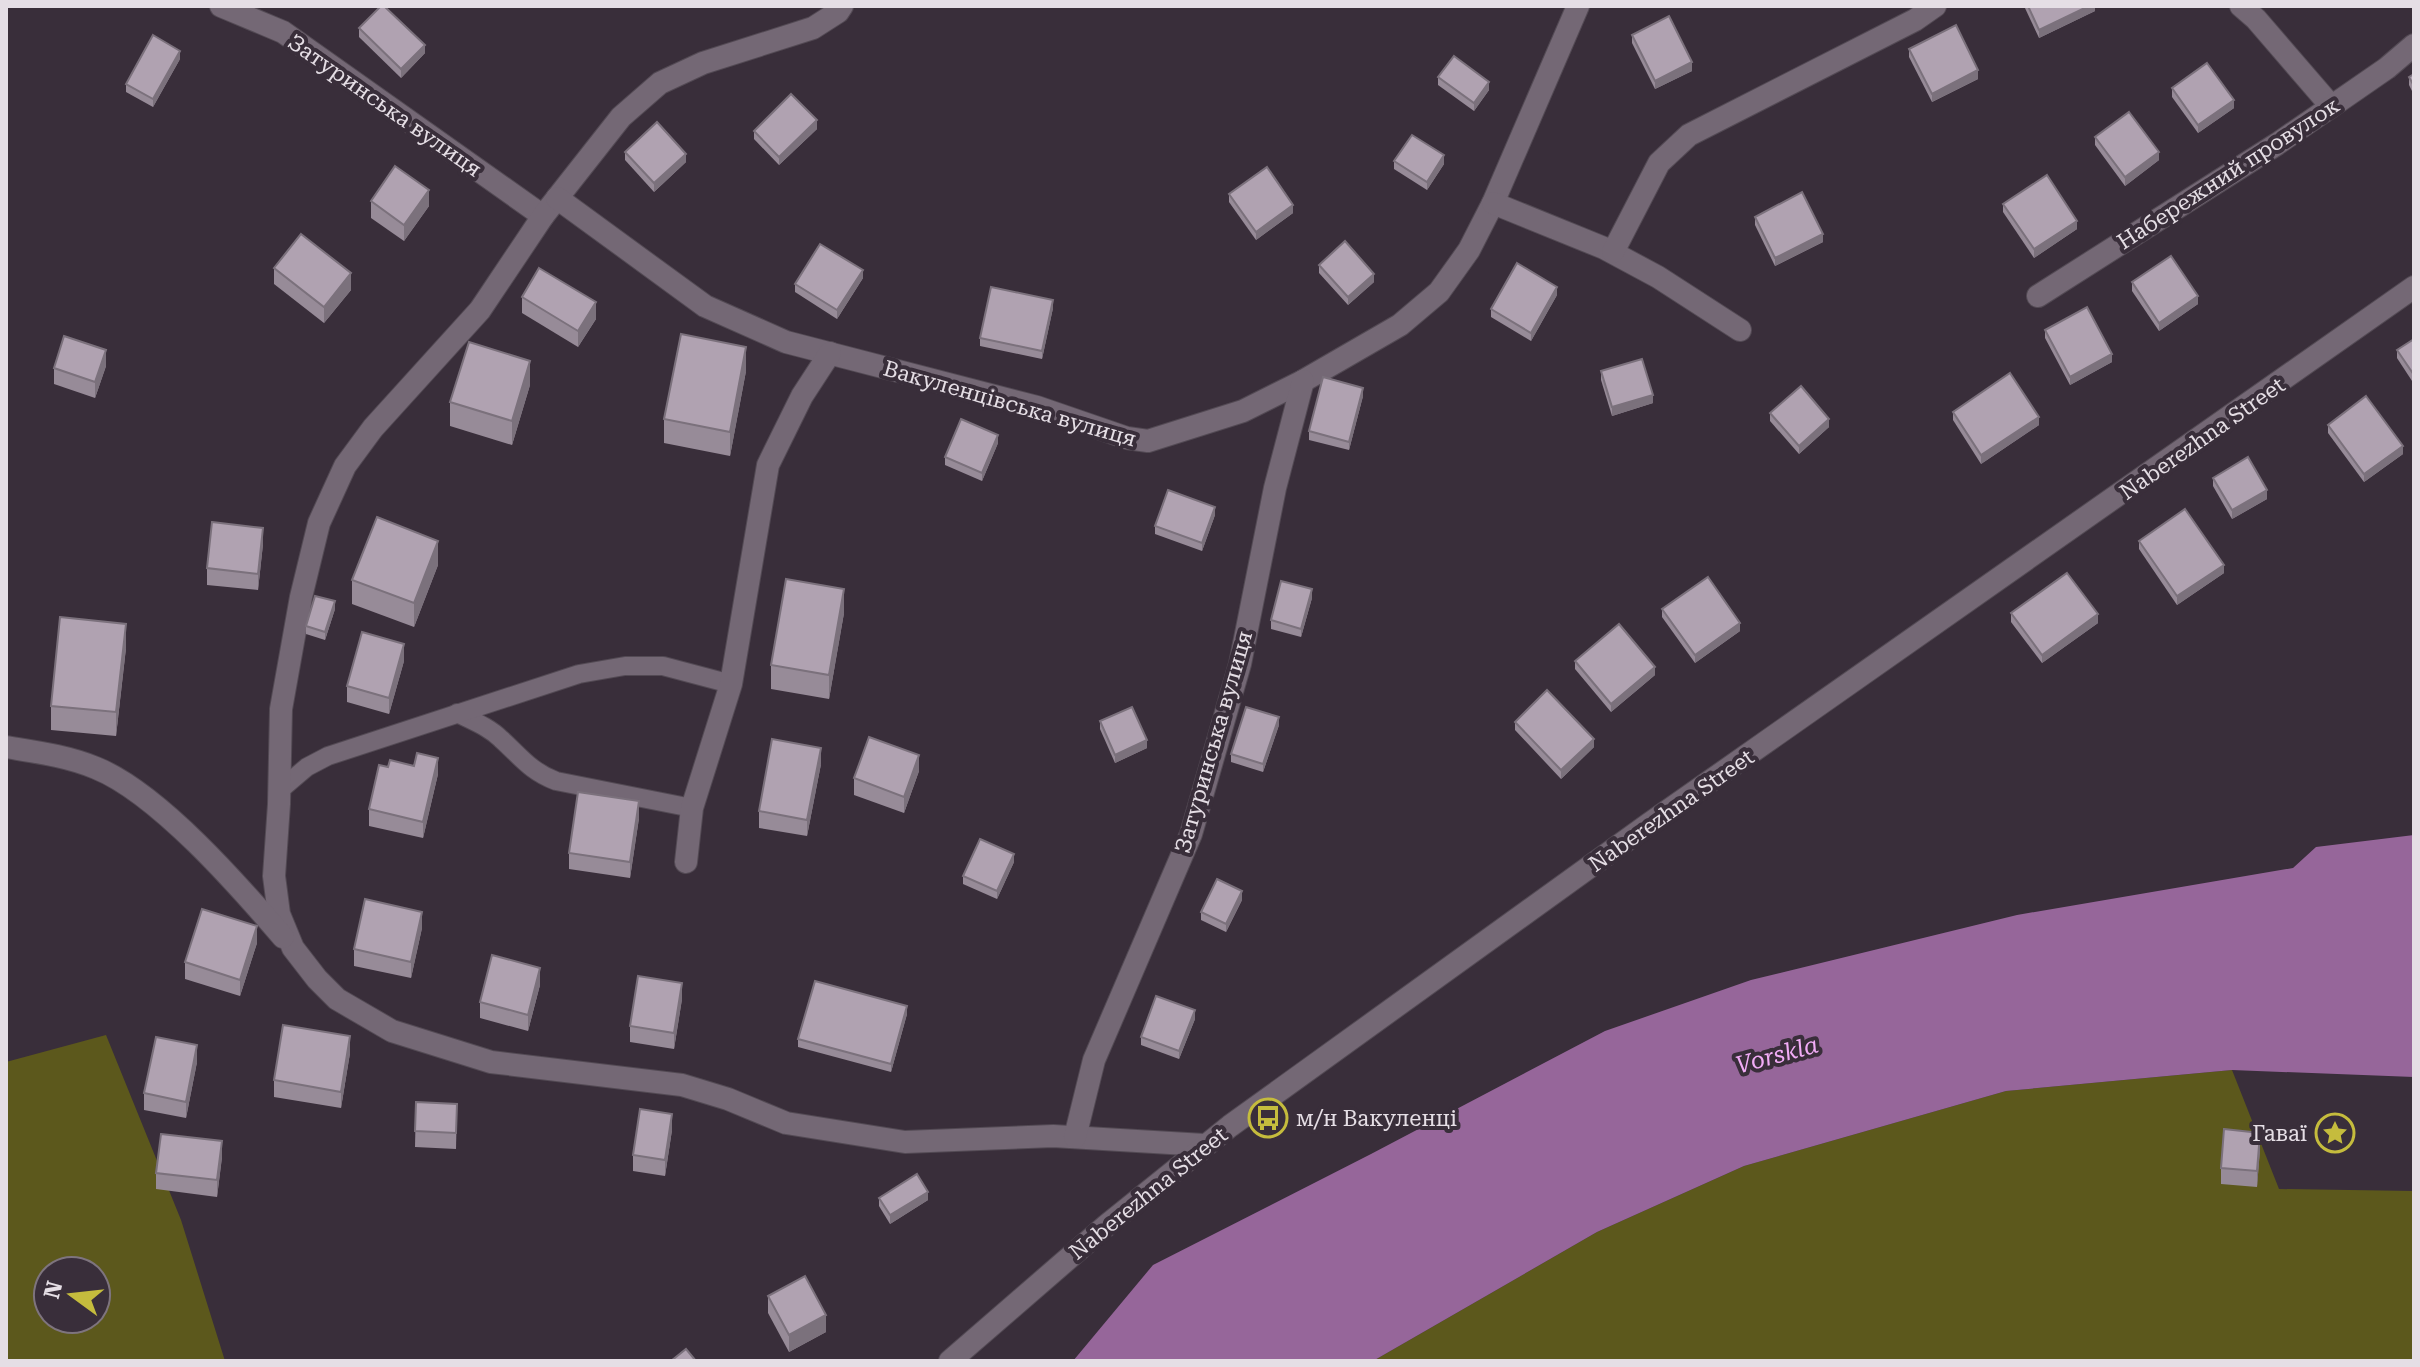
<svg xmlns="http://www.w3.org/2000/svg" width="2420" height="1367" font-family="'Roboto Serif',serif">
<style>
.green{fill:#5c581c;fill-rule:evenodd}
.water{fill:#96669a}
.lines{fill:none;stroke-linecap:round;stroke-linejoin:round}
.service-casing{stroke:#534a54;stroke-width:20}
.minor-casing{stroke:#534a54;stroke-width:24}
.tertiary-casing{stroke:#534a54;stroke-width:24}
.service{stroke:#746875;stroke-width:18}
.minor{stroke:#746875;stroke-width:22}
.tertiary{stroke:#746875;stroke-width:22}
.wall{fill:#978b98}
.shaded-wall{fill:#7b717c}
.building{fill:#b0a2b1;stroke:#7b717c;stroke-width:2}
.labels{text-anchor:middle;stroke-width:8;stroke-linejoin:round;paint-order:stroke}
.street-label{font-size:22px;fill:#e5dee5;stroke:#392e3a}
.poi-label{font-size:22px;fill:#e5dee5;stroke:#392e3a;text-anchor:start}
.water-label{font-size:24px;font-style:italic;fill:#f1acf6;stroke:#392e3a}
</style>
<rect width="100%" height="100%" fill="#392e3a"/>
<!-- green -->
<g class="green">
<path d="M106,1035L181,1220L225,1361H6V1062ZM48,1271H96V1319H48Z"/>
<path d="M2232,1070L2279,1189L2414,1191V1361H1373L1597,1232L1744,1166L2006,1091Z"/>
</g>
<!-- water -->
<path class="water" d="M2414,835V1077L2232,1070L2006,1091L1744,1166L1597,1232L1373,1361H1073L1153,1265L1371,1154L1605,1031L1751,980L2017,915L2293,868L2316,847Z"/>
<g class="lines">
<defs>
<g id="service">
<path d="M457,713C473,721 489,727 501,739C521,757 530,771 556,781L692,808"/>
<path d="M280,790L307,767L328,756L579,674L625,666H663L731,684"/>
</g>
<g id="minor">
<path d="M221,6L283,32L543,216"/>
<path d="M842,6L838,12L813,28L703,63L660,83L621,117L543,216L480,310L373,428L345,466L319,523L301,597L281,709L279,804L274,876L279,914L293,948L317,979L337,999L392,1031L491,1062L682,1085L728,1099L786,1123L905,1142L1053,1136L1204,1145"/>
<path d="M2241,6L2256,19L2331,106"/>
<path d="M557,198L705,306L786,342L1037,407L1127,438L1148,441L1243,411L1303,381L1400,325L1439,292L1469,250L1493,203L1578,6"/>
<path d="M1493,203L1604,248L1658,277L1740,330"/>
<path d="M1613,252L1659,163L1689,135L1915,20L1935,6"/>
<path d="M2038,296L2277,144L2387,68L2414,45"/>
<path d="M6,747C36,752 67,756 96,768C158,793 239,886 283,937"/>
<path d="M686,862L692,808L731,684L768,465L802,396L830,353"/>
<path d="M1075,1137L1094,1060L1191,834L1240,664L1275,488L1303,381"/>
</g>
<path id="tertiary" d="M950,1361L1107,1225L1230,1126L1649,824L2414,287"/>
</defs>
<!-- service casing -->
<use href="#service" class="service-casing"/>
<!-- minor casing -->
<use href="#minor" class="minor-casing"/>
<!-- tertiary casing -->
<use href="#tertiary" class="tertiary-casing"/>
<!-- service -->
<use href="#service" class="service"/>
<!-- minor -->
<use href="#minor" class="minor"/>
<!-- tertiary -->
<use href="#tertiary" class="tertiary"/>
</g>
<!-- wall -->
<g class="wall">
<path d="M2024,6H2095V11L2039,38Z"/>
<path d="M359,28L425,53L401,78L359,37Z"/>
<path d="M1632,35L1692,71L1655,89L1632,43Z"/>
<path d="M1909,49L1978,79L1932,102L1909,57Z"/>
<path d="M180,59L153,107L126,92V84Z"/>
<path d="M2414,74V95L2409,85V77Z"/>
<path d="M1438,77L1489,90L1474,111L1438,85Z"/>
<path d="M2172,88L2234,108L2198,133L2172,97Z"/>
<path d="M817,129L779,165L754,139V131Z"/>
<path d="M2095,137L2159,160L2125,186L2095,145Z"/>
<path d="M625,152L686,162L654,192L625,160Z"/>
<path d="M1394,161L1444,164L1427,190L1394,169Z"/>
<path d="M1229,194L1293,213L1256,240L1229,202Z"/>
<path d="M371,201L429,206L404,241L371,218Z"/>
<path d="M2003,204L2077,229L2034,258L2003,212Z"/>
<path d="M1755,217L1823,242L1775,266L1755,225Z"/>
<path d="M1319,265L1374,282L1348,305L1319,273Z"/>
<path d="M274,268L351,290L324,323L274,284Z"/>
<path d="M863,278L837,319L795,292V284Z"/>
<path d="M2132,282L2198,304L2159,331L2132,291Z"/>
<path d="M1557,295L1531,341L1491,317V309Z"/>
<path d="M522,297L596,319L578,347L522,313Z"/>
<path d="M1053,308L1042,359L980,346V338Z"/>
<path d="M2045,330L2112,362L2070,385L2045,338Z"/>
<path d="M2414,339V384L2397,358V350Z"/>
<path d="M106,366L95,398L54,384V368Z"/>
<path d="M746,371L730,456L664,443V419Z"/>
<path d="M1601,371L1653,403L1612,416L1601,380Z"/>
<path d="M530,385L512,445L450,426V402Z"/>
<path d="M1363,396L1349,450L1309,440V431Z"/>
<path d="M1953,412L2039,425L1981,464L1953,420Z"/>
<path d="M1770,413L1829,427L1799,454L1770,421Z"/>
<path d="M2328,425L2403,454L2364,482L2328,433Z"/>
<path d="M998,443L982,481L945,465V457Z"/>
<path d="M2213,478L2267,499L2232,519L2213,486Z"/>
<path d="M1215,515L1202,551L1155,534V526Z"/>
<path d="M2139,541L2224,573L2177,605L2139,549Z"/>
<path d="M263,544L258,590L207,585V568Z"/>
<path d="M438,565L414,627L352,604V580Z"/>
<path d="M1312,598L1301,637L1271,629V620Z"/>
<path d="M335,609L325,640L306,634V626Z"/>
<path d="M1662,609L1740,631L1695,663L1662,617Z"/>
<path d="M844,613L829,699L771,689V665Z"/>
<path d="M2011,613L2098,623L2042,663L2011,622Z"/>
<path d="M126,648L116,736L51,730V706Z"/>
<path d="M404,661L389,714L347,702V686Z"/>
<path d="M1575,661L1655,675L1611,712L1575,669Z"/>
<path d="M1100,721L1147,748L1115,763L1100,729Z"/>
<path d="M1515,722L1594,747L1561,779L1515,730Z"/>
<path d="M1279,725L1263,772L1231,762V754Z"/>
<path d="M821,764L807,836L759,828V811Z"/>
<path d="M414,766L438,774L423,838L369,826V809L388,767Z"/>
<path d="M919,771L904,813L854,795V778Z"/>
<path d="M639,818L630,878L569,869V853Z"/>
<path d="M1014,862L997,899L963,884V876Z"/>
<path d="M1242,900L1226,932L1201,920V912Z"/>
<path d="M422,928L411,978L354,966V949Z"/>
<path d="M257,943L240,996L185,979V962Z"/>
<path d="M540,985L528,1031L480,1018V1002Z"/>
<path d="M682,999L674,1049L630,1042V1026Z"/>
<path d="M907,1014L891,1072L798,1047V1039Z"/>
<path d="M1195,1019L1179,1059L1141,1045V1037Z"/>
<path d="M350,1053L341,1108L274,1097V1080Z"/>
<path d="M197,1062L186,1118L144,1110V1093Z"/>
<path d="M416,1102L457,1104L456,1149L415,1147Z"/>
<path d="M672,1130L665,1176L633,1171V1155Z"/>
<path d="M2260,1149L2257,1187L2221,1184V1168Z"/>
<path d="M222,1157L217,1197L156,1189V1173Z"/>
<path d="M879,1198L928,1200L890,1224L879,1206Z"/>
<path d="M768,1296L826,1332L789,1352L768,1313Z"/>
</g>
<!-- shaded-wall -->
<g class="shaded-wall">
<path d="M2089,6H2095V11L2039,38V30Z"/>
<path d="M425,45V53L401,78V69Z"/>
<path d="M180,51V59L153,107V99Z"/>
<path d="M1692,62V71L1655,89V81Z"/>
<path d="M1978,70V79L1932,102V94Z"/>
<path d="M1489,82V90L1474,111V103Z"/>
<path d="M2234,100V108L2198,133V125Z"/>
<path d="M817,120V129L779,165V157Z"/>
<path d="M2159,152V160L2125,186V177Z"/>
<path d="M686,154V162L654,192V183Z"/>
<path d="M1444,155V164L1427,190V182Z"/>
<path d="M429,190V206L404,241V225Z"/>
<path d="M1293,205V213L1256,240V232Z"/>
<path d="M2077,221V229L2034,258V249Z"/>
<path d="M1823,234V242L1775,266V258Z"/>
<path d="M863,270V278L837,319V310Z"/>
<path d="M351,273V290L324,323V307Z"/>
<path d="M1374,274V282L1348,305V297Z"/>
<path d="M1557,287V295L1531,341V333Z"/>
<path d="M2198,296V304L2159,331V323Z"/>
<path d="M1053,300V308L1042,359V351Z"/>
<path d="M596,302V319L578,347V331Z"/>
<path d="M746,347V371L730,456V432Z"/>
<path d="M106,350V366L95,398V382Z"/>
<path d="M2112,354V362L2070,385V377Z"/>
<path d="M530,361V385L512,445V421Z"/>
<path d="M1363,388V396L1349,450V442Z"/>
<path d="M1653,395V403L1612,416V407Z"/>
<path d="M2039,417V425L1981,464V455Z"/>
<path d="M1829,419V427L1799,454V446Z"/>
<path d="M998,435V443L982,481V473Z"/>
<path d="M2403,446V454L2364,482V474Z"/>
<path d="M2267,490V499L2232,519V510Z"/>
<path d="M1215,507V515L1202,551V543Z"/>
<path d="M263,528V544L258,590V574Z"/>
<path d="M438,541V565L414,627V603Z"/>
<path d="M2224,565V573L2177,605V596Z"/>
<path d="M844,589V613L829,699V675Z"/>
<path d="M1312,589V598L1301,637V629Z"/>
<path d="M335,601V609L325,640V632Z"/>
<path d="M2098,614V623L2042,663V655Z"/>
<path d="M1740,623V631L1695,663V655Z"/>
<path d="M126,624V648L116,736V712Z"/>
<path d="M404,644V661L389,714V698Z"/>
<path d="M1655,667V675L1611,712V704Z"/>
<path d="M1279,717V725L1263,772V764Z"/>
<path d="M1594,739V747L1561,779V770Z"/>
<path d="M1147,740V748L1115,763V755Z"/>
<path d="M821,748V764L807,836V820Z"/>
<path d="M919,755V771L904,813V797Z"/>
<path d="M438,758V774L423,838V822Z"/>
<path d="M639,801V818L630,878V862Z"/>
<path d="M1014,854V862L997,899V891Z"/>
<path d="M1242,891V900L1226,932V924Z"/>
<path d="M422,912V928L411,978V962Z"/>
<path d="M257,926V943L240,996V980Z"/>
<path d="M540,968V985L528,1031V1015Z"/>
<path d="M682,983V999L674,1049V1033Z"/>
<path d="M907,1006V1014L891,1072V1064Z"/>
<path d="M1195,1010V1019L1179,1059V1051Z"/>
<path d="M350,1036V1053L341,1108V1092Z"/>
<path d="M197,1045V1062L186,1118V1102Z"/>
<path d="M672,1114V1130L665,1176V1160Z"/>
<path d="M2260,1133V1149L2257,1187V1171Z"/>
<path d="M222,1141V1157L217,1197V1180Z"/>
<path d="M928,1192V1200L890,1224V1215Z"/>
<path d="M826,1315V1332L789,1352V1335Z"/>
</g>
<!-- building -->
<g class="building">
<path d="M381,6H384L425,45L401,69L359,28Z"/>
<path d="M2028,6H2089L2039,30Z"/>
<path d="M1669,16L1692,62L1655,81L1632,35Z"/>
<path d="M1956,25L1978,70L1932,94L1909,49Z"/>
<path d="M153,35L180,51L153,99L126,84Z"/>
<path d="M1454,56L1489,82L1474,103L1438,77Z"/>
<path d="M2207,63L2234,100L2198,125L2172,88Z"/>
<path d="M2414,74V86L2409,77Z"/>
<path d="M791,94L817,120L779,157L754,131Z"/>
<path d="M2129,112L2159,152L2125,177L2095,137Z"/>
<path d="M657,122L686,154L654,183L625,152Z"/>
<path d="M1412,135L1444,155L1427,182L1394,161Z"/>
<path d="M395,166L429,190L404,225L371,201Z"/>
<path d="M1267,167L1293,205L1256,232L1229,194Z"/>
<path d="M2047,175L2077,221L2034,249L2003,204Z"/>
<path d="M1802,192L1823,234L1775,258L1755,217Z"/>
<path d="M301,234L351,273L324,307L274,268Z"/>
<path d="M1345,241L1374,274L1348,297L1319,265Z"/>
<path d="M820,244L863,270L837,310L795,284Z"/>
<path d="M2171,256L2198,296L2159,323L2132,282Z"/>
<path d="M1517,263L1557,287L1531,333L1491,309Z"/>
<path d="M539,268L596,302L578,331L522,297Z"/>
<path d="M991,287L1053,300L1042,351L980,338Z"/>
<path d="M2087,307L2112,354L2070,377L2045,330Z"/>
<path d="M681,334L746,347L730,432L664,419Z"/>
<path d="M64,336L106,350L95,382L54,368Z"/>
<path d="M2414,339V375L2397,350Z"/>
<path d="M469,342L530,361L512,421L450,402Z"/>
<path d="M1642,359L1653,395L1612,407L1601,371Z"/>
<path d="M2010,373L2039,417L1981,455L1953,412Z"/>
<path d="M1323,377L1363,388L1349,442L1309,431Z"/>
<path d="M1801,386L1829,419L1799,446L1770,413Z"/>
<path d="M2366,396L2403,446L2364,474L2328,425Z"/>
<path d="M961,419L998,435L982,473L945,457Z"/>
<path d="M2248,457L2267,490L2232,510L2213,478Z"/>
<path d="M1168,490L1215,507L1202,543L1155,526Z"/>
<path d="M2185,509L2224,565L2177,596L2139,541Z"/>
<path d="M377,517L438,541L414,603L352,580Z"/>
<path d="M212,522L263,528L258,574L207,568Z"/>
<path d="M2067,573L2098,614L2042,655L2011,613Z"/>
<path d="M1708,577L1740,623L1695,655L1662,609Z"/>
<path d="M786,579L844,589L829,675L771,665Z"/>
<path d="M1281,581L1312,589L1301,629L1271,620Z"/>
<path d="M315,596L335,601L325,632L306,626Z"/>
<path d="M60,617L126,624L116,712L51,706Z"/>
<path d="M1619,624L1655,667L1611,704L1575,661Z"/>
<path d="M362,632L404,644L389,698L347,686Z"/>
<path d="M1547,690L1594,739L1561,770L1515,722Z"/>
<path d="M1132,707L1147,740L1115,755L1100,721Z"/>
<path d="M1246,707L1279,717L1263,764L1231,754Z"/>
<path d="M869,737L919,755L904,797L854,778Z"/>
<path d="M772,739L821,748L807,820L759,811Z"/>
<path d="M417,753L438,758L423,822L369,809L379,765L388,767L390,760L414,766Z"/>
<path d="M578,792L639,801L630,862L569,853Z"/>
<path d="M980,839L1014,854L997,891L963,876Z"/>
<path d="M1217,879L1242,891L1226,924L1201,912Z"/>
<path d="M365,899L422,912L411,962L354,949Z"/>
<path d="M202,909L257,926L240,980L185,962Z"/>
<path d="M492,955L540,968L528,1015L480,1002Z"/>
<path d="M638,976L682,983L674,1033L630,1026Z"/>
<path d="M815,981L907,1006L891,1064L798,1039Z"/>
<path d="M1156,996L1195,1010L1179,1051L1141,1037Z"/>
<path d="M283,1025L350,1036L341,1092L274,1080Z"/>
<path d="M156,1037L197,1045L186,1102L144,1093Z"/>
<path d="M416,1102L457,1104L456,1133L415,1131Z"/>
<path d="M640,1109L672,1114L665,1160L633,1155Z"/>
<path d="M2224,1129L2260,1133L2257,1171L2221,1168Z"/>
<path d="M161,1134L222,1141L217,1180L156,1173Z"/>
<path d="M917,1174L928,1192L890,1215L879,1198Z"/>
<path d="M805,1276L826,1315L789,1335L768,1296Z"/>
<path d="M686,1349L696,1361H671Z"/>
</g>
<!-- icons -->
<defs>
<symbol id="bus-ring" viewBox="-11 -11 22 22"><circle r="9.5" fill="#392e3a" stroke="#c5bc3d" stroke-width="1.5"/><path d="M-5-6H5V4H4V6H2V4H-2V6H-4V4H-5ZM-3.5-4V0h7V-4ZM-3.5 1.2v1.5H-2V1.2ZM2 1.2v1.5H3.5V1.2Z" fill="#c5bc3d"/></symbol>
<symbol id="sight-ring" viewBox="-11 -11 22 22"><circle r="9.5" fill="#392e3a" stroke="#c5bc3d" stroke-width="1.5"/><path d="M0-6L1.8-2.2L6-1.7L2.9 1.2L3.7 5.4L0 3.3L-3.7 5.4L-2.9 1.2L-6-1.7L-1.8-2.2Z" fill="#c5bc3d"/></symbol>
</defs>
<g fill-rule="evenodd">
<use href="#bus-ring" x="1246" y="1096" width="44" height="44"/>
<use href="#sight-ring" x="2313" y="1111" width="44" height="44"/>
</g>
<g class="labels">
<!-- street labels -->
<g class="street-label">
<text transform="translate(385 105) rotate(35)" y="8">Затуринська вулиця</text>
<text transform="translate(2228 173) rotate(-33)" y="8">Набережний провулок</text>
<text transform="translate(1010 403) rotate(16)" y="8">Вакуленцівська вулиця</text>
<text transform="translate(2202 438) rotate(-35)" y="8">Naberezhna Street</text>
<text transform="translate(1213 742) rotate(-74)" y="8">Затуринська вулиця</text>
<text transform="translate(1671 810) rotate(-35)" y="8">Naberezhna Street</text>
<text transform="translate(1148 1193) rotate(-39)" y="8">Naberezhna Street</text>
</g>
<!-- poi labels -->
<g class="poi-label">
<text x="1296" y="1126">м/н Вакуленці</text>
<text x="2307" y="1141" text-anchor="end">Гаваї</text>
</g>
<!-- water labels -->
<g class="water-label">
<text transform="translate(1777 1055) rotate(-15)" y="8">Vorskla</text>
</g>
</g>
<!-- border -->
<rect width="2420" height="1367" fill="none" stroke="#e5dee5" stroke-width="16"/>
<!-- north arrow -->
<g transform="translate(72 1295) rotate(285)"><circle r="38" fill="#392e3a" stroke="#7e747e" stroke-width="2"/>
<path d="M0-6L14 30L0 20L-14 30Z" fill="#c5bc3d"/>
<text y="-12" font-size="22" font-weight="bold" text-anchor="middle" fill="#e5dee5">N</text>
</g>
</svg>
